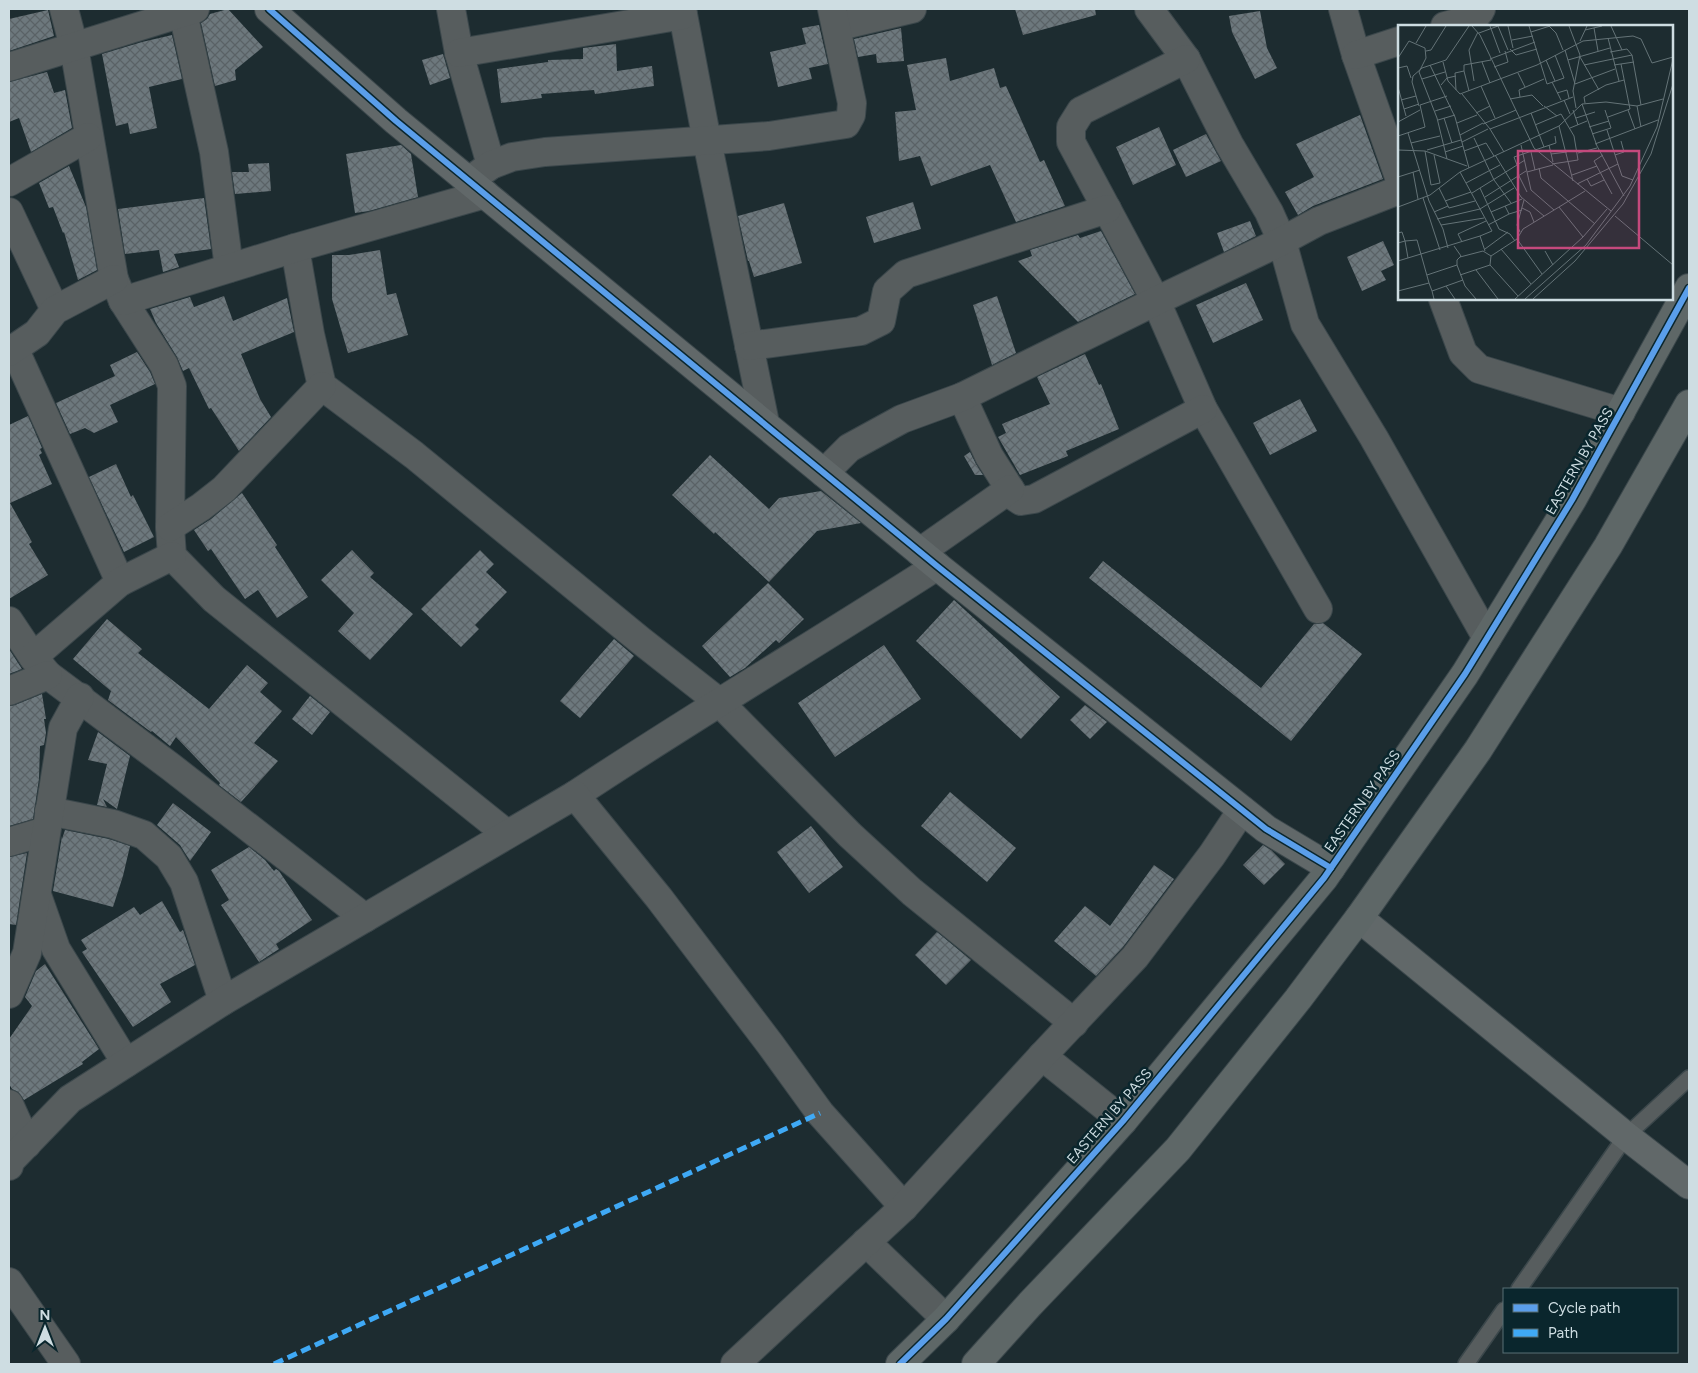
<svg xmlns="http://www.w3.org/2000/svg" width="1698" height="1373" font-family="Figtree,sans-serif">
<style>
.building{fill:url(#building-cross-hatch)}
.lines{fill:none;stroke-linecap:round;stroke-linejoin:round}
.lane-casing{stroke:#3b474b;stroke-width:18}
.street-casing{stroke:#3b474b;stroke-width:30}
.secondary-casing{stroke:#3b474b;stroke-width:30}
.primary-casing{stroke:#3b474b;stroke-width:30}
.lane{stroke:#575d5e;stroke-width:15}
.street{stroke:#575d5e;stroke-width:28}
.secondary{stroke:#616869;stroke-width:28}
.primary{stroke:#5e6767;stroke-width:28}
.quiet{stroke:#3fa9f5;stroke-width:5;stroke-dasharray:10 5;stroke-linecap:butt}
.cycleway-casing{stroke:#0a262d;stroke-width:9}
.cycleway{stroke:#5a9eea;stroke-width:6}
.labels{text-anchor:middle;stroke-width:5;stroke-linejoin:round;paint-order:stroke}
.street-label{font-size:14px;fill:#cedde2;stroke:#0a262d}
.inset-road{fill:none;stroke:#647377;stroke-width:1}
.view{fill:#c5497d;fill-opacity:0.15;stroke:#c5497d;stroke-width:2.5}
.inset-edge{fill:none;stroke:#cedde2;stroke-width:2.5}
</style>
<defs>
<pattern id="building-cross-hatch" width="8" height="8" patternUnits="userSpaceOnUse" patternTransform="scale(1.25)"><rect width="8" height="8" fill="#6d787d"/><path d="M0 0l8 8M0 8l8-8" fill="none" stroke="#5a6266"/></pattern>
</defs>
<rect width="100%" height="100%" fill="#1d2c30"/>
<!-- building -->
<g class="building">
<path d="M228,9L263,47L235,70L236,80L215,86L201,23L207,19L210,14Z"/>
<path d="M1015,9H1095L1096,15L1023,35Z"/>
<path d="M48,10L54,36L9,51V19Z"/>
<path d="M1260,11L1267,48L1277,68L1255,79L1232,32L1229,16Z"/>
<path d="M819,25L828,64L809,68L812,79L778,87L770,52L806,44L802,28Z"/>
<path d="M901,28L904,61L877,63L876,54L858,57L854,39Z"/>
<path d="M172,35L182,79L149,87L157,128L130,134L128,123L116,126L102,54L142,42Z"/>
<path d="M616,44L617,71L652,66L654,86L595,94L594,90L541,94L542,98L501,103L497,69L548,62V60L583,59V48Z"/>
<path d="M443,54L450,78L430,85L422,60Z"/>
<path d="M946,58L950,81L994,68L1000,88L1006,86L1040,162L1044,160L1065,206L1016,222L990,165L931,186L920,156L899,161L895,112L916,110L907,65Z"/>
<path d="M47,72L54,93L65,90L72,128L31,152L19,118L9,122V82Z"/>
<path d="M1360,115L1383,179L1313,206L1298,215L1285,192L1314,177L1296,144Z"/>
<path d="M1159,127L1176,165L1133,185L1116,147Z"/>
<path d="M1206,134L1221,161L1186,177L1173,150Z"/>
<path d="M401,145L411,154L418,197L369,211L355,213L346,154Z"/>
<path d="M269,163L271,191L235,194L232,172H249L248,164Z"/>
<path d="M69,166L86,207L97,270L78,280L64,232L63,233L53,207L49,208L39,183Z"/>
<path d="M204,198L211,249L174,254L179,267L163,272L159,250L125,254L118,209Z"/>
<path d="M913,202L921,229L874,243L866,217Z"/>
<path d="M784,203L802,263L754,277L749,261H748L738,216Z"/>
<path d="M1250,221L1256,236L1224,252L1217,233Z"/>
<path d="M1101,231L1135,294L1078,322L1018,261L1032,256L1030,250L1078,235L1080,238Z"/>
<path d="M1383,241L1394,265L1381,271L1386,280L1362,291L1347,257Z"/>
<path d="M380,250L387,295L396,293L408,335L348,353L332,299V255H349Z"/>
<path d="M1246,283L1263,320L1213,343L1196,305Z"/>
<path d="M224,296L233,321L287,298L294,332L241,354L260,399L271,417L239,451L211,408L209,409L189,368L183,371L177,357L156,323L150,309L190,297L194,307Z"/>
<path d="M997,296L1016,353L992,365L973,305Z"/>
<path d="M137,352L150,372L155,384L110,405L118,422L94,433L85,428L70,434L56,403L115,376L110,365Z"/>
<path d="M1085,354L1099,385L1101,384L1119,429L1066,451L1068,456L1020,475L998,437L1006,433L1002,424L1050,404L1037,377Z"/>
<path d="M1300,399L1317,431L1270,455L1253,423Z"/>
<path d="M28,416L42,448L40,449L42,453L39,455L52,484L10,503L32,542L29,544L48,575L9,599V425Z"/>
<path d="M970,452L976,464L983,475H975L964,456Z"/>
<path d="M710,455L769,509L779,498L821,491L861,523L817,531L769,582L715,532L714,534L672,495Z"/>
<path d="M116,464L131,497L133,495L154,537L124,552L89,477Z"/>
<path d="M242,493L277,545L275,547L308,597L277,618L258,590L245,599L211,549L208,551L194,530L211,519Z"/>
<path d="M352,550L374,573L370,577L413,614L370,660L338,631L354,613L321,580Z"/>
<path d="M480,550L494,564L486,572L507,592L475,625L479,629L461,647L421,609Z"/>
<path d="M1103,561L1261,688L1314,624L1323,623L1362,654L1291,741L1089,578Z"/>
<path d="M768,583L804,619L779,643L776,640L745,668L730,677L702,646Z"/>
<path d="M954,600L1060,697L1021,739L916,641Z"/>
<path d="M107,619L142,649L138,653L209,709L247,665L268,683L260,692L282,711L254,743L278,761L241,802L219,785L220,783L176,737L170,746L152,731L151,732L108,700L111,691L73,659Z"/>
<path d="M614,639L634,656L580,718L560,701Z"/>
<path d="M884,645L921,699L835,757L798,703Z"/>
<path d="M9,649L22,669L9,674Z"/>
<path d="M42,694L46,719H44L46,733L44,745L40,746L39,779L33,819L9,826V706L15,705Z"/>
<path d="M310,696L330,712L312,735L292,719Z"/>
<path d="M1085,705L1107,722L1090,739L1070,720Z"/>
<path d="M98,732L130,756L117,809L103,799L107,807L97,805L107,764L88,760Z"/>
<path d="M950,792L1016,848L987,882L921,826Z"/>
<path d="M173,803L211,832L190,861L180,845L157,825Z"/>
<path d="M811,826L843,867L809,893L777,852Z"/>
<path d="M65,830L109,839L130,846L123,876L113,907L53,891L62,836V839Z"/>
<path d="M1263,845L1271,850L1285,864L1264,885L1243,865Z"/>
<path d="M249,847L265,860L274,871L276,869L279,871L312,920L276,944L279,949L259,962L221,905L229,900L211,870Z"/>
<path d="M27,853L16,925L9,924V857Z"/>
<path d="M1154,865L1174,879L1123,947L1096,976L1054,941L1085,906L1110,926Z"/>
<path d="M162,901L180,932L183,930L195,965L160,984L171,1002L133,1027L82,952L87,949L81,940L134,907L140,915Z"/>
<path d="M937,932L971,960L946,985L915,955Z"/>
<path d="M45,964L99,1049L82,1062L83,1064L24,1100L18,1092L12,1089L9,1084V1039L32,1006L25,997L36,971Z"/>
</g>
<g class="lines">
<defs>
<g id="lane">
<path d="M1519,1289L1626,1136L1689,1078"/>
<path d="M1466,1364L1504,1310"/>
</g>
<g id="street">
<path d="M64,9L74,47L114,279L123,301L164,365L172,386L170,527L172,556L214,599L507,834"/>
<path d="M451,9L459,53L491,165"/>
<path d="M682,9L707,141L765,423"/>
<path d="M1149,9L1186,59L1229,144L1269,212L1282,241L1305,324L1374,438L1487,638"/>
<path d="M1343,9L1356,55L1399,177"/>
<path d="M183,13L214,152L229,268"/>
<path d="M1445,26C1456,23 1477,20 1481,9"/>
<path d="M836,27L912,9"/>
<path d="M459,53L683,15"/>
<path d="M1356,55L1399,41"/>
<path d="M1186,59L1081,111L1071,127V142L1156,301L1203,409L1318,609"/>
<path d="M9,67L195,9"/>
<path d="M469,181L491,165L512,157L545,152L769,136L846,124L851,115L852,103L832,9"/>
<path d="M9,182L88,137"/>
<path d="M9,212L55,310"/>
<path d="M295,248L310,334L322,386L414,455L640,640L719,702L850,835L912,892L1074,1023"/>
<path d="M1443,299L1463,353L1479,369L1621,412"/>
<path d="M123,301L295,248L485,194"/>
<path d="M749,346L861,331L881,321L887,291L906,274L1107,209"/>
<path d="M14,348L120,582"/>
<path d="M9,352L37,333L55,310L114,279"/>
<path d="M962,397L989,456L1015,497L1021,501L1034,499L1203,409"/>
<path d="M824,473L849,448L902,419L962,397L1156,301L1282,241L1319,221L1399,190"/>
<path d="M170,527L201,507L224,489L322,386"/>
<path d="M920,552L1010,489"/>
<path d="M9,621L33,657L48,675L171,767L365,918"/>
<path d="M33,657L120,582L172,556"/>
<path d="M9,691L48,675"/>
<path d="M575,795C694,716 817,643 937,566"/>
<path d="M49,811L113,824L144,835L169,857L184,882L223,1001"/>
<path d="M9,842L46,831"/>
<path d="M37,895L56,949L126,1063"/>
<path d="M9,994L27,953L63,728L80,697"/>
<path d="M1042,1056L1123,1121"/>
<path d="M9,1104L27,1144"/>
<path d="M9,1166L10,1161L70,1099L223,1001L575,795L659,898L770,1044L820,1113L904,1207"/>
<path d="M866,1242L946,1319"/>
<path d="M9,1282L66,1364"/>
<path d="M735,1364L904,1207L1042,1056L1135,957L1212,855L1242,810"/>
</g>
<g id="secondary">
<path d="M269,9L396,121L937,566L1266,829L1331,868"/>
<path d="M1359,918L1626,1136L1689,1185"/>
</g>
<g id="primary">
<path d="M900,1364L946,1319L1123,1121L1324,878L1465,674L1572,500L1689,288"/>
<path d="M976,1364L1030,1304L1178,1149L1298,999L1359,918L1478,750L1608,546L1689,404"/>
</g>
</defs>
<!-- lane casing -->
<use href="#lane" class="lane-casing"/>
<!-- street casing -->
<use href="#street" class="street-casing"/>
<!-- secondary casing -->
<use href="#secondary" class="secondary-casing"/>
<!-- primary casing -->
<use href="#primary" class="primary-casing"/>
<!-- lane -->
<use href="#lane" class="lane"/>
<!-- street -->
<use href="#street" class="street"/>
<!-- secondary -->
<use href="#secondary" class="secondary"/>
<!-- primary -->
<use href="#primary" class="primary"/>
<!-- quiet -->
<path class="quiet" d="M274,1364L820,1113"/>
<defs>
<g id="cycleway">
<path d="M269,9L396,121L937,566L1266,829L1331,868"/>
<path d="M900,1364L946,1319L1123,1121L1324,878L1465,674L1572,500L1689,288"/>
</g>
</defs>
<!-- cycleway casing -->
<use href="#cycleway" class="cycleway-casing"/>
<!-- cycleway -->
<use href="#cycleway" class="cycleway"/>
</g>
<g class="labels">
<!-- street labels -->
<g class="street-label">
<text transform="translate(1579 461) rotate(-60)" y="5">EASTERN BY PASS</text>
<text transform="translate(1362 801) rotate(-55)" y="5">EASTERN BY PASS</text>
<text transform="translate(1109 1116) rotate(-49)" y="5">EASTERN BY PASS</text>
</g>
</g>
<!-- overview -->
<g transform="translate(1398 25)">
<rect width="275" height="275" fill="#1d2c30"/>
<path class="inset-road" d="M74,1L82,10L136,123L213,186M92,1L102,28M100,1L110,25M110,1L115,23M131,1L149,59L166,53L157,30M151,1L158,8L165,25M171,1L182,30L175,66L178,83M213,1L224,25M196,3L200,26M187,5L204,1M133,7L152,1M81,8L100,1M210,13L221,56M114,15L135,11M182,16L189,1M18,18L28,1M112,24L118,30L139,24M167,25L177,59L217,44M28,26L33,25L48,1M212,27L229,24L234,30L243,80M182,32L201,65M0,33L11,16L27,23L28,33L21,47L39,93L49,134M92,34L137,17M148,35L157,56M170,35L212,23M45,37L50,56L62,69L139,40L185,16L235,11L243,14L254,38L275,32M84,37L92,58M32,40L57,92L71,143M186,40L234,30M216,40L236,37M96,42L110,37L107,26M0,43L9,41L13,53M66,46L71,66M120,48L127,62M24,54L47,47M76,56L71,25L80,7M154,57L163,75M43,60L49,53L58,51M83,61L97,93M0,62L8,91M58,65L57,48L66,46V40L93,35M159,68L169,65L171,73M64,69L92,104L106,127M122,72L121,65L146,54M112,74L134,70L145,81M3,75L18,71M166,75L172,89M187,78L186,72L208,60L226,55M184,79L199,121L226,171M21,81L14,57L15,51L24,43L48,35L71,1M146,81L159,91M239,81L243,102M6,84L21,79M175,85L180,100M230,85L237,104M37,86L53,81M78,88L92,81M133,88L146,122L158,118L157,111M210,92L232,84L223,39M46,93L54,118M178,93L197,87M40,95L57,90M0,97L22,85M59,98L79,90M85,99L118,85M137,100L163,89L176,111L180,135L154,139M161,101L175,156M191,102L211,96M172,103L189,96M92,104L175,72M10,108L31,176L45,204L50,223M194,109L213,103L207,85M62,110L85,98M0,111L27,102L22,80L49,71M76,113L96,155L113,178M64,117L90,104M13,118L42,111M197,119L260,95M123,120L133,165L156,185M151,120L155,137M0,125L27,126L69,141M29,125L63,115M27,126L33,160L42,158M66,126L88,118L96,131M47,127L65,121M133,127L137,145M180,128L199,123M153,129L169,127M36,130L42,158M97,130L123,172L146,191M205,130L196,136L214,169M217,130L226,127L223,116M220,139L224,151L235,155M119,140L116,132L146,122M141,143L143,153L197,199M15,147L20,174M62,147L94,206L82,211M129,147L155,140M174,150L199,141M121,151L129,167M0,152L22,145M189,154L193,161L206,155M68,158L102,140M179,159L220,139L209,105M41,163L51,183L77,176M82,163L101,204L112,209L117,216M74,168L127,135M87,172L128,146M25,173L42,225M47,176L73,167M107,181L111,189L124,185M0,182L32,170L62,147L161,101L184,79L208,77L239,81L265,74M161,182L187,166M124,183L132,187L136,197M36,187L50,181M93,187L124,174M217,191L275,240M39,194L82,184L116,163M43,200L86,193M90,200L111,189M122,207L119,200L126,175M0,208L4,207L7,216L19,215L31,258M119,214L144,249M64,217L60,209L88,196M0,218L7,216L10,233M87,224L110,207M103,224L133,259M147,226L155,240M62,232L85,226L93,231M0,236L82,211L87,226M59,240L67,261L78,274M92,240L120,271M78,245L100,274M29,250L59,240V235L63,231L56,221M62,250L92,240L93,231L119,214L125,204L161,182L185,212M48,261L57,274M0,266L31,258L34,266M36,274L34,266L65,255M117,274L185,212L209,184M127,274L188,220L232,161L259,102L275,34M135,274L177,236L225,179L253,129L275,59"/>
<path class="view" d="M120,126H241V223H120Z"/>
<rect width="275" height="275" class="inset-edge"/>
</g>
<!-- border -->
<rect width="1698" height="1373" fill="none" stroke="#cedde2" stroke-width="20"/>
<!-- legend -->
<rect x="1503" y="1288" width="175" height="65" fill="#0a262d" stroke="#586f75"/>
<rect x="1513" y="1304" width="25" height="8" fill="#5a9eea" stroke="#586f75"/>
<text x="1548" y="1313" font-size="15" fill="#cedde2">Cycle path</text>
<rect x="1513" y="1329" width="25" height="8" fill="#3fa9f5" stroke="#586f75"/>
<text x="1548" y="1338" font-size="15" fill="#cedde2">Path</text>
<!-- north arrow -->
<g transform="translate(45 1328)" stroke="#0a262d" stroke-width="4" paint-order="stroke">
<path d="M0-4L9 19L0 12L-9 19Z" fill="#cedde2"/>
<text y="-8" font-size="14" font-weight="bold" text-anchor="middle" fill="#cedde2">N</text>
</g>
</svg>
